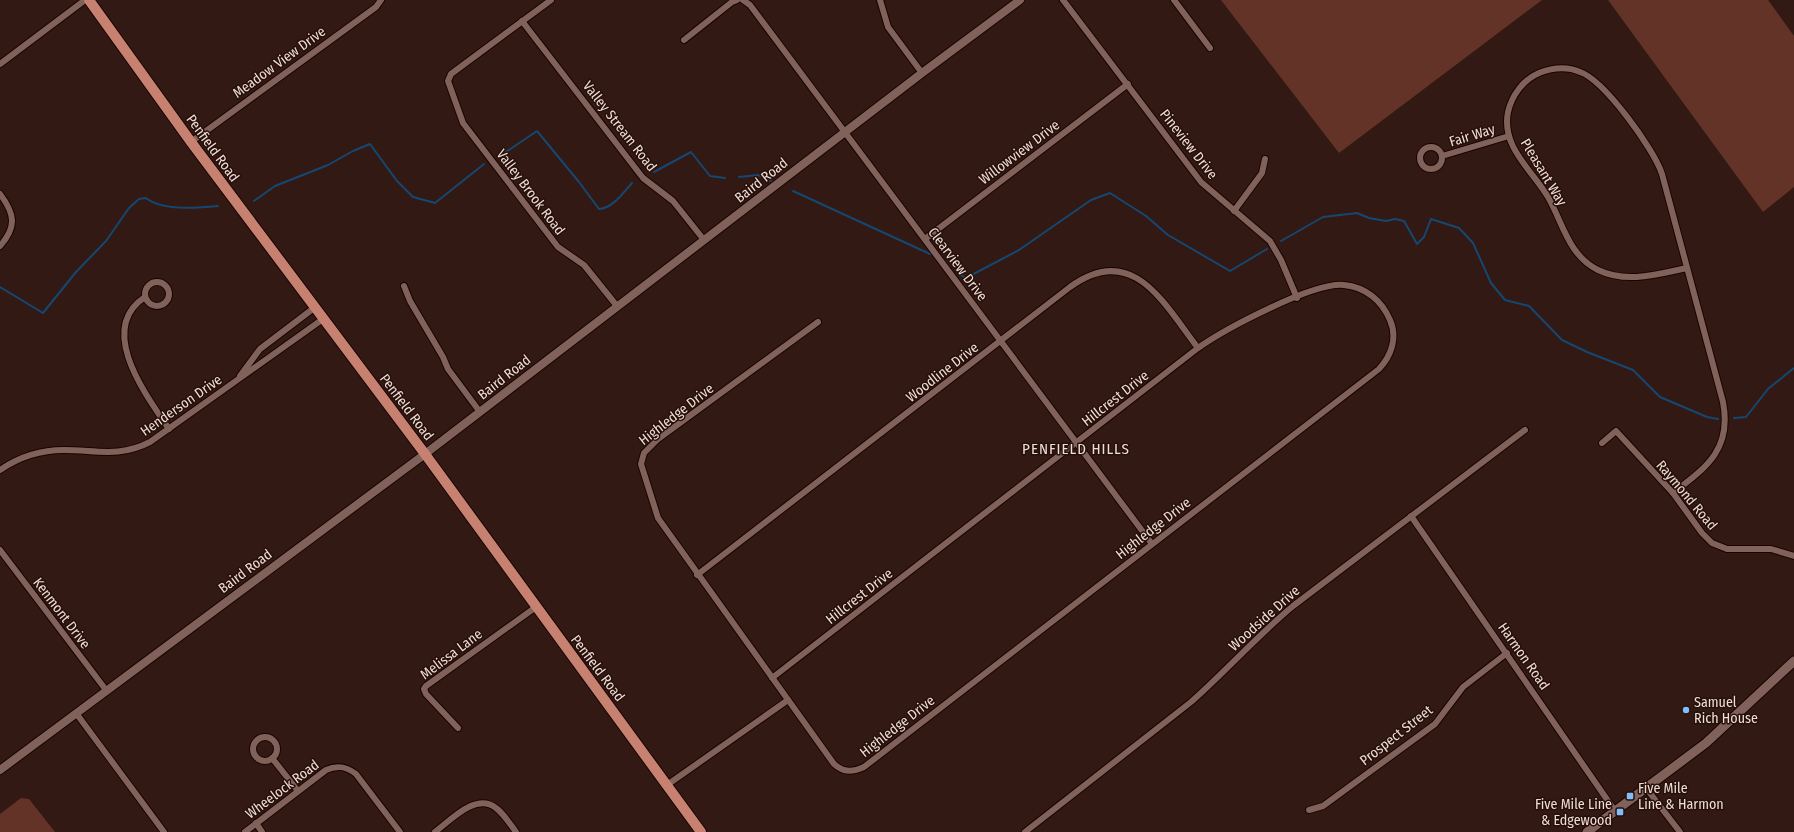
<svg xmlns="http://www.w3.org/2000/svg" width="1794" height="832" font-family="'Fira Sans Condensed',sans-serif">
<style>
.green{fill:#633328}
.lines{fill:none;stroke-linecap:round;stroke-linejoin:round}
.stream{stroke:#154773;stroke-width:2}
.minor-casing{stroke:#190402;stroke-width:8}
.tertiary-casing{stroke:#190402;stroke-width:10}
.secondary-casing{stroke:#190402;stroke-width:11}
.primary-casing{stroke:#190402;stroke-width:12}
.minor{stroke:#81625b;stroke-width:6}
.tertiary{stroke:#81625b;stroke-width:8}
.secondary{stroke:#81625b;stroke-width:9}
.primary{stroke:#c78171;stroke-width:10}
.poi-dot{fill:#80bdfa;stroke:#28100a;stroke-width:1.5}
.labels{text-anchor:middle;stroke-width:3;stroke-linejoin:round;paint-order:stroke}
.street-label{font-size:14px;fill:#efddd8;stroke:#28100a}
.poi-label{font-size:14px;fill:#efddd8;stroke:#28100a;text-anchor:start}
.neighbourhood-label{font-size:15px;letter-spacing:1px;fill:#efddd8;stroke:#28100a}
</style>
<rect width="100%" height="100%" fill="#321913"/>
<!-- green -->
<g class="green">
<path d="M1221,0H1542L1339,153Z"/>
<path d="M1608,0H1768L1794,36V187L1763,212Z"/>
<path d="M21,798L29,799L55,832H0V814Z"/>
</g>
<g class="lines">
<!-- stream -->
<g class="stream">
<path d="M500,156L537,131L579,182L599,209C613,208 623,193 632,183"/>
<path d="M654,172L691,152L710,176L725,178"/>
<path d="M739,177L758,175L771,181"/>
<path d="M793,191L930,254"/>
<path d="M254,201L275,186L328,165L353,151L370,144L397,181L413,197L435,203L484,164"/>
<path d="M1281,241L1323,217L1357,213L1369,218L1386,221L1395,219L1404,221L1417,244L1424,237L1431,219L1459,228L1473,243L1491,283L1505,300L1529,306L1562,340L1587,352L1633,370L1660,397L1707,417L1718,419"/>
<path d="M961,275L966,278L1019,250L1091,200L1110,193L1146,216L1168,235L1230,271L1267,249"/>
<path d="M0,287L43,313L76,272L106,241L129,208L139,199L146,198C162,211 198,208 218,206"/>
<path d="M1734,418L1746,417L1768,389L1794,368"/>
</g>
<defs>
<g id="minor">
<path d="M551,0L451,74L448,81L463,123L558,247L584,265L617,306"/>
<path d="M743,0L750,5L1152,544"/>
<path d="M880,0L888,27L922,73"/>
<path d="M1063,0L1201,182L1270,241L1281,260L1297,298"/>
<path d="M1174,0L1210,48"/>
<path d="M522,21L643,178L673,201L704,240"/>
<path d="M684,40L732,2L737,0"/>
<path d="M0,64L85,0"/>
<path d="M191,142L376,7L381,0"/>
<circle cx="1431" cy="158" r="11"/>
<path d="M1442,156L1509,136"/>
<path d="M0,194C15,214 17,227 0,246"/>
<path d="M1234,211L1262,173L1265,159"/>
<path d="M925,239L1128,84"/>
<circle cx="157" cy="294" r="12"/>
<path d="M404,286L410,301L443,357L448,369L480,412"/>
<path d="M145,297C96,329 146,395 169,429"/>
<path d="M240,376L260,349L314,308"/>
<path d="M1602,443L1616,431L1673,493L1702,533L1712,543L1727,549H1771L1794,556"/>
<path d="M0,470C19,457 41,450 64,450C96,450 119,458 150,442L323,319"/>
<path d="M1673,493C1707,467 1732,449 1723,402L1662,174C1654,149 1604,80 1580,72C1566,66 1552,68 1539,73C1523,80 1512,95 1508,112C1501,147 1532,170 1548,197C1563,223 1568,255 1598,270C1627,284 1658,274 1687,268"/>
<path d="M1411,516L1615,811"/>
<path d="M0,550L106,690"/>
<path d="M697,575L1070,287C1133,241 1164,304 1198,348"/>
<path d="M772,678L1198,348C1225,329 1313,282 1344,285C1366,287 1382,301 1390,320C1398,338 1391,356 1379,369L864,767C853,772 844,773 834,764L658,518L641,464L644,453L658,439L818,322"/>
<path d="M76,713L164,832"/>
<path d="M458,728L426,694L424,689L426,686L536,607"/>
<circle cx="265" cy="749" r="12"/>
<path d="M272,758L298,791"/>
<path d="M667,785L788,700"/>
<path d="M1646,788L1680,832"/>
<path d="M1309,810L1323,806L1435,724L1463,687L1507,653"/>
<path d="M256,823L262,832"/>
<path d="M245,832L326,770C337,765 346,766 356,774L400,832"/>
<path d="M435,832C451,820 476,792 496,808C504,814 510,824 516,832"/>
<path d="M1025,832L1191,702C1226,671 1257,636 1293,606L1525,430"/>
</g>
<path id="tertiary" d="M0,770L425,454L922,73L1020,0"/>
<path id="secondary" d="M1587,832L1706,743L1794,661"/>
<path id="primary" d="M89,0L191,142L425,454L701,832"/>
</defs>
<!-- minor casing -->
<use href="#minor" class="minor-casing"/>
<!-- tertiary casing -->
<use href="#tertiary" class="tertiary-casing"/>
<!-- secondary casing -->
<use href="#secondary" class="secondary-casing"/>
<!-- primary casing -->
<use href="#primary" class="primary-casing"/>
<!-- minor -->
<use href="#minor" class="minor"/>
<!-- tertiary -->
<use href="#tertiary" class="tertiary"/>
<!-- secondary -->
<use href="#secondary" class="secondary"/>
<!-- primary -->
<use href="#primary" class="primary"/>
</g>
<!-- markers -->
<g class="poi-dot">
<circle cx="1686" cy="710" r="4"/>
<rect x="1626" y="792" width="8" height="8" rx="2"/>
<rect x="1616" y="808" width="8" height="8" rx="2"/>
</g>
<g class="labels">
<!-- street labels -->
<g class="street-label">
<text transform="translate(279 62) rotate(-36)" y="5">Meadow View Drive</text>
<text transform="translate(620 126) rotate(52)" y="5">Valley Stream Road</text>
<text transform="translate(1472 135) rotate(-17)" y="5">Fair Way</text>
<text transform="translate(1189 144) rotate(52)" y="5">Pineview Drive</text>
<text transform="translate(213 148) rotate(54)" y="5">Penfield Road</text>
<text transform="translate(1019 152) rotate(-37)" y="5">Willowview Drive</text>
<text transform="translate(1544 172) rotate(59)" y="5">Pleasant Way</text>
<text transform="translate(761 180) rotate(-38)" y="5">Baird Road</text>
<text transform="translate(531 192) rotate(53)" y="5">Valley Brook Road</text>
<text transform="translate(958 264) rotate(53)" y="5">Clearview Drive</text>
<text transform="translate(942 372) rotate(-38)" y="5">Woodline Drive</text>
<text transform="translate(504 377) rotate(-38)" y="5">Baird Road</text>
<text transform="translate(1115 398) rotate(-38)" y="5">Hillcrest Drive</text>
<text transform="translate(181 405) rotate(-35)" y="5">Henderson Drive</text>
<text transform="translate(407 407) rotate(53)" y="5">Penfield Road</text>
<text transform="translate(676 414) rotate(-38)" y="5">Highledge Drive</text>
<text transform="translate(1687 495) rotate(50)" y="5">Raymond Road</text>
<text transform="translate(1153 528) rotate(-38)" y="5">Highledge Drive</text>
<text transform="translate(245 571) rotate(-37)" y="5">Baird Road</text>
<text transform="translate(859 596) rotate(-38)" y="5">Hillcrest Drive</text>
<text transform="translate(62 613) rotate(53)" y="5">Kenmont Drive</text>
<text transform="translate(1264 618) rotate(-42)" y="5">Woodside Drive</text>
<text transform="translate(451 654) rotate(-37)" y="5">Melissa Lane</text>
<text transform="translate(1524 656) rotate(55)" y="5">Harmon Road</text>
<text transform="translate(598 668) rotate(53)" y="5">Penfield Road</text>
<text transform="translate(897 726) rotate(-38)" y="5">Highledge Drive</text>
<text transform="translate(1396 735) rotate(-38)" y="5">Prospect Street</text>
<text transform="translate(282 789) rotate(-37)" y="5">Wheelock Road</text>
</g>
<!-- poi labels -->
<g class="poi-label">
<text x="1694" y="707">Samuel<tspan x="1694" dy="16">Rich House</tspan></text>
<text x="1638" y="793">Five Mile<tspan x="1638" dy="16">Line &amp; Harmon</tspan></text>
<text x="1612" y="809" text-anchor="end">Five Mile Line<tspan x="1612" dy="16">&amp; Edgewood</tspan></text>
</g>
<!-- neighbourhood labels -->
<g class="neighbourhood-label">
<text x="1076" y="454">PENFIELD HILLS</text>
</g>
</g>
</svg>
